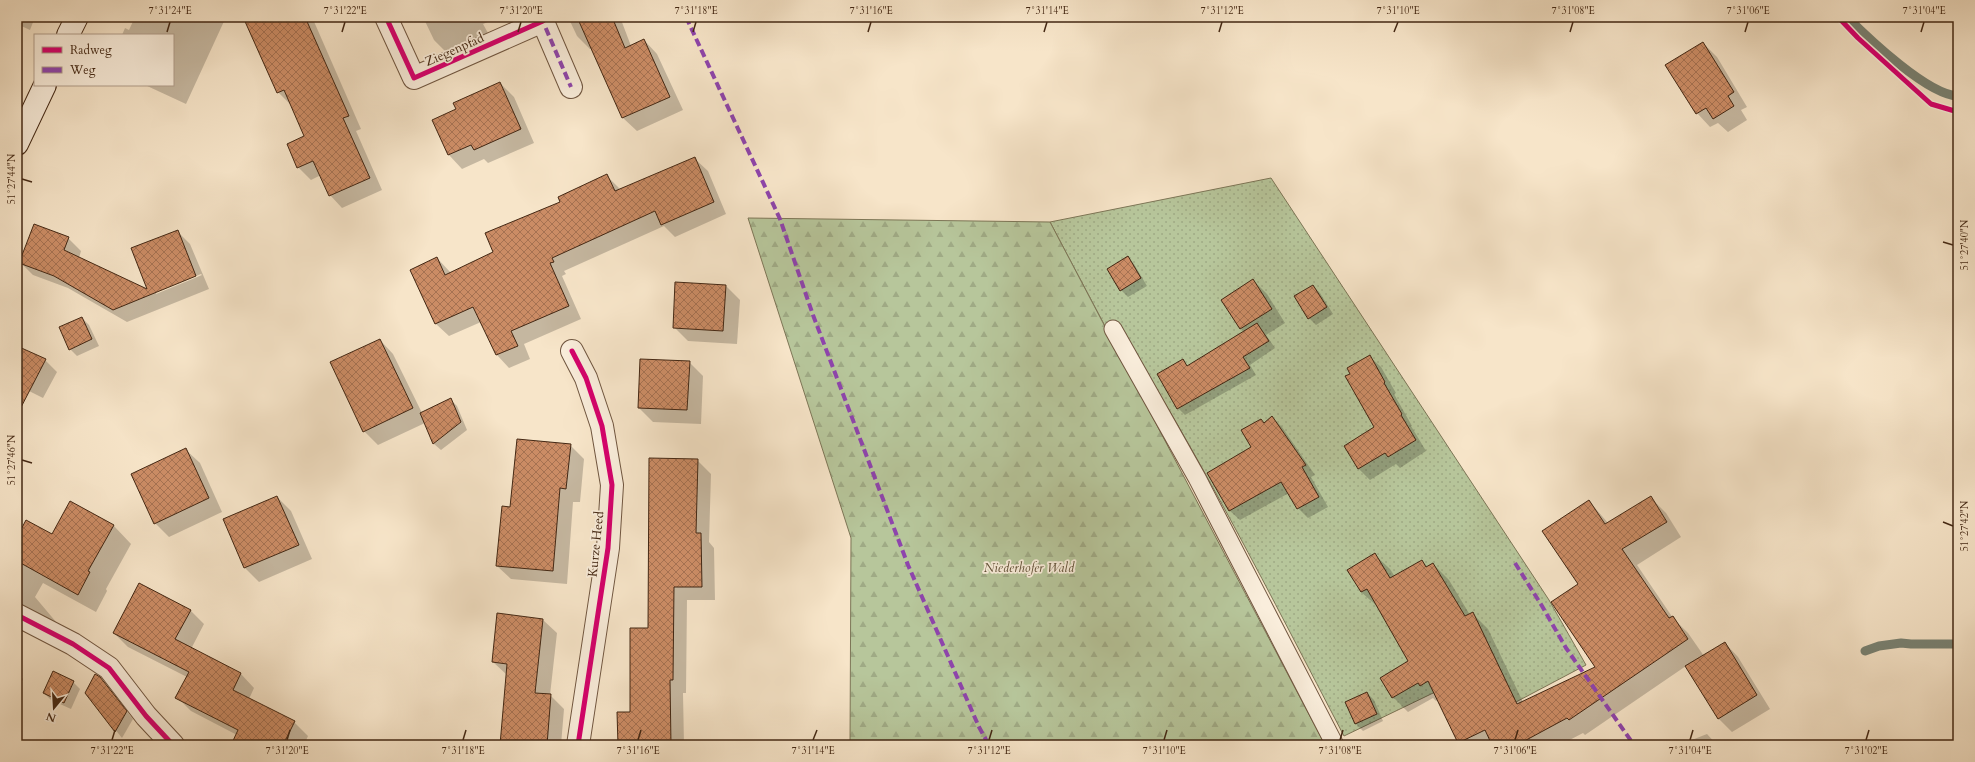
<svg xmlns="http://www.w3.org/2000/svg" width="1975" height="762" font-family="Cardo,serif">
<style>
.grass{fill:url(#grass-dots);stroke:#7d7657}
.forest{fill:url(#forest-firs);stroke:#7d7657}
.shadow{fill:#0003;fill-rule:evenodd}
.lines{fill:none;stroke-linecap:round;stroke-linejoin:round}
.stream{stroke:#798273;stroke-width:9}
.building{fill:url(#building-cross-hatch);stroke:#432713}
.service-casing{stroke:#705640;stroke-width:19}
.minor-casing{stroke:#705640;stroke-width:24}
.secondary-casing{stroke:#432713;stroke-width:24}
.service{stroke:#faeedc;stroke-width:17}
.minor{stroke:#faeedc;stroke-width:22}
.secondary{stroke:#faeedc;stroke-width:22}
.quiet{stroke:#8e44ad;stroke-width:4;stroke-dasharray:8 4;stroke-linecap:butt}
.cycleway-casing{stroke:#faeedc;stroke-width:8}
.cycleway{stroke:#d6006c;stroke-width:5}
.ticks{fill:none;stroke:#432713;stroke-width:1.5}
.labels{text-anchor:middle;stroke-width:3.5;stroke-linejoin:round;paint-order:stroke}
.street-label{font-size:13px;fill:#432713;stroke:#faeedc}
.park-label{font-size:13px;font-style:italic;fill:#604f35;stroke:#faeedc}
.neatline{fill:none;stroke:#432713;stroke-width:1.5}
.ticks-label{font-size:10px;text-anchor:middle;fill:#432713}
</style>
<defs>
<pattern id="grass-dots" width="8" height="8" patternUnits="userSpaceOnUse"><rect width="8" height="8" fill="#b7c69b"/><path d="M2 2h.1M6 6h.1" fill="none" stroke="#9faa85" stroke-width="1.8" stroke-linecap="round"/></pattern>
<pattern id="forest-firs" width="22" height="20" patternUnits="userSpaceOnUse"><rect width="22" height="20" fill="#b7c69b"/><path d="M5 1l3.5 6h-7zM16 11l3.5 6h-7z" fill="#9faa85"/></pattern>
<pattern id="building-cross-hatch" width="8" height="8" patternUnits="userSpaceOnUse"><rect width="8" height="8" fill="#cb8c65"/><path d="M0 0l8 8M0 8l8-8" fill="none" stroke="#a67252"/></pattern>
</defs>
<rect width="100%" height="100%" fill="#f7e5c9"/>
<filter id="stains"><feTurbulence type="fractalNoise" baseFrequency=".005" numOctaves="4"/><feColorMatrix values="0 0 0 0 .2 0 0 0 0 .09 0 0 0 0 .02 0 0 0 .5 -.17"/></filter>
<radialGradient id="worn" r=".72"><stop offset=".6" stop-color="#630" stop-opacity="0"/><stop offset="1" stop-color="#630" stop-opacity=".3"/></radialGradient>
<!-- grass -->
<path class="grass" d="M1271,178L1549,600L1586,665L1480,721L1458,681L1344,736C1271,596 1200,455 1115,321L1105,326L1050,222Z"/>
<!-- forest -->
<path class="forest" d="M748,218L1050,222L1325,745H850L851,538Z"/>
<!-- shadow -->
<g class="shadow">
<path d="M17,17H35L30,30L17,24Z"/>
<path d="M135,17H226L186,104L145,85H173V35H122L125,28L129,30Z"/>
<path d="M254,17H312L361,129L356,131L382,190L342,208L330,195L321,175L311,180L298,167L305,136L291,105L278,92Z"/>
<path d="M423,17H488L490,21L483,24L488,33L446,52L434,40Z"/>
<path d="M568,17H620L631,46L644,40L657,54L683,110L637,131L623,118L592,48L590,49L577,36Z"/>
<path d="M1703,43L1717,57L1747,107L1741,110L1747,120L1728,132L1718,123L1710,127L1697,113Z"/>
<path d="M500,83L514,97L534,143L488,163L484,159L462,169L449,155L457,110Z"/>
<path d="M695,159L708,171L726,214L675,237L664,226L564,271L566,274L562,276L581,319L524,344L530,359L509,368L497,355L481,322L449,336L436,324L412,270L437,258L451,273L495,253L561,203L607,176L621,190Z"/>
<path d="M177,231L190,244L209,289L127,322L68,288L33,275L21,263L68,238L81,251L79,258L149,291ZM201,274L202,275L156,294V292Z"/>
<path d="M1127,257L1134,264L1147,286L1128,297L1121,290Z"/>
<path d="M1253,280L1267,294L1285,323L1266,335L1275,348L1250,365L1256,375L1185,415L1178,408L1183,361L1189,367L1244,332L1241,328Z"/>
<path d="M726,286L740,300L737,344L688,341L674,327Z"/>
<path d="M1313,286L1320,293L1333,314L1316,325L1309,318Z"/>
<path d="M82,318L89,325L99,346L77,356L70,349Z"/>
<path d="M380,340L393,354L422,413L450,399L457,406L467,430L441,450L434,444L425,423L378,445L364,431Z"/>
<path d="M17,347L45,360L57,372L43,398L21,387L17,395Z"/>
<path d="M1370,357L1381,367L1396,393L1394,394L1412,426H1411L1426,451L1400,468L1396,464L1370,480L1359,469L1345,446L1376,427L1351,374Z"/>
<path d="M689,362L703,376L701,424L653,422L639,408Z"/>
<path d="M1272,417L1282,427L1315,475L1311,477L1328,507L1308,518L1298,508L1289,493L1240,520L1230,511L1209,473L1253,448L1261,420L1265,424Z"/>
<path d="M570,445L584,459L580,502H573L567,584L511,579L497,566L511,508Z"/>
<path d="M186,450L200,463L222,512L169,537L155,523Z"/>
<path d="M17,456L21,460L17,467Z"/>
<path d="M697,460L711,474L709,542L714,548L715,600H687L686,693H683L684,745H619L631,712L649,629Z"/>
<path d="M277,497L291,511L312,559L259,582L245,568L224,519Z"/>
<path d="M1651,498L1666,513L1681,537L1637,565L1673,618L1688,633L1704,656L1725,643L1738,657L1770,709L1732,732L1718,718L1686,666L1585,735L1583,733L1560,745H1461L1438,700L1436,701L1433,698L1408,712L1393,697L1409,662L1378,607L1361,592L1348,570L1374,554L1390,569L1395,577L1422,561L1428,567L1433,564L1449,580L1470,615L1472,613L1488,629L1523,702L1596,667L1579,584L1589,501L1608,523Z"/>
<path d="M70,503L114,526L131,544L106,589L107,591L96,612L43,583L35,597L62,629L17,609V540L52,535Z"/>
<path d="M190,610L204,624L191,649L241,674L254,688L249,699L294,722L308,736L304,745H232L237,735L191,711L177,697L187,677L128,647L114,633Z"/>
<path d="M543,620L557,633L550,695L564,709L561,745H501L507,675L493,662Z"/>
<path d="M17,673L23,679L17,691Z"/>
<path d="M100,678L133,719L122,738L86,693Z"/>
<path d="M73,682L80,689L71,709L51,700L44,693Z"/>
<path d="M1367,693L1374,700L1383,721L1363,731L1356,724L1346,703Z"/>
<path d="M1707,734L1717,745H1679Z"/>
</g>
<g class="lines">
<!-- stream -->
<g class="stream">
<path d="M1847,17C1869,39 1928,95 1958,96"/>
<path d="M1865,651L1879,646L1901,643L1911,644H1958"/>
</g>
</g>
<!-- building -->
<g class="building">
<path d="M243,17H305L349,116L343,118L370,178L329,196L313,161L297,168L287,144L304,136L284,90L277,93Z"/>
<path d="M577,17H612L625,48L644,39L670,97L622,118Z"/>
<path d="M1703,42L1734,92L1728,96L1734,106L1713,119L1706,108L1696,114L1665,65Z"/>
<path d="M500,82L521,129L474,150L471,145L448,155L432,120L456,109L453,103Z"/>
<path d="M695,157L714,202L661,225L655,211L552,258L554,262L550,263L569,306L511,331L518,346L496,355L473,307L435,324L410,270L437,257L445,275L493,252L485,233L560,202L558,197L607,174L615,191Z"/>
<path d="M34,224L69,237L64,250L147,289L131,248L178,230L196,276L113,310L54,276L19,263Z"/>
<path d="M1128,256L1141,278L1120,291L1107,269Z"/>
<path d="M1253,279L1272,309L1240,329L1221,300Z"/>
<path d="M675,282L726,285L723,331L673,328Z"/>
<path d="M1313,285L1327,307L1308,319L1294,296Z"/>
<path d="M82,317L92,339L69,350L59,327Z"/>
<path d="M1257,323L1269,341L1243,357L1250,368L1177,409L1157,374L1183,359L1187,366Z"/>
<path d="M380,339L413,408L363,432L330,362Z"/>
<path d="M17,346L46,359L17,415Z"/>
<path d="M1370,355L1385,382L1384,383L1402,414L1401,415L1416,440L1388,457L1385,453L1358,469L1344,446L1374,427L1345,376L1350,374L1347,368Z"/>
<path d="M640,359L690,361L687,410L638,408Z"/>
<path d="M451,398L461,422L433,444L420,413Z"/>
<path d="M1272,416L1306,465L1302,467L1319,497L1297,509L1281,482L1229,511L1207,473L1251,447L1241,430L1261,419L1264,423Z"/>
<path d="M517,439L571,444L566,489L560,488L553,571L496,566L502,506L510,507Z"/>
<path d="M186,448L209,498L154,524L131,474Z"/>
<path d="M649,458L698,459L696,533H701L702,587H674L673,680H670L671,745H618L617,712H630V628H648Z"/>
<path d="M277,496L299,545L244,568L223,519Z"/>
<path d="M1651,496L1667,522L1622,549L1669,618L1673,616L1688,639L1569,720L1567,718L1517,745H1492L1485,730L1458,743L1428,681L1420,686L1418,683L1392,698L1380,678L1408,661L1367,589L1361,592L1347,570L1375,553L1390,578L1422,560L1426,567L1433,563L1465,616L1473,612L1517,704L1595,667L1551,602L1578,584L1542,531L1589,500L1605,524Z"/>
<path d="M70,501L114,525L88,571L90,572L78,595L17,561V537L26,520L52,534Z"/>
<path d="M139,583L191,610L175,639L241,673L233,690L295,721L283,745H231L238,730L175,698L189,672L113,633Z"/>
<path d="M497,613L543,619L535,693L551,694L547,745H500L507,664L492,662Z"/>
<path d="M1725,642L1757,695L1718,719L1685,666Z"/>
<path d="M53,671L74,681L64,703L43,693Z"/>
<path d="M95,674L100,677L127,711L115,732L85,693Z"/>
<path d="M1367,692L1377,714L1355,724L1345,702Z"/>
</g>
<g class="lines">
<defs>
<path id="service" d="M1113,329L1197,478L1335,745"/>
<g id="minor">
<path d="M386,17L414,78L543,21"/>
<path d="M541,17L571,87"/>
<path d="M572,351L586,378L602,426L612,485L608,548L578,745"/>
<path d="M17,615L73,644L109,668L146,716L173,745"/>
</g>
<g id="secondary">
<path d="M68,35L77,17"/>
<path d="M17,144L45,85"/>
</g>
</defs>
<!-- service casing -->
<use href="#service" class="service-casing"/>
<!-- minor casing -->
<use href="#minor" class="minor-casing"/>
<!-- secondary casing -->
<use href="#secondary" class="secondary-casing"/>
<!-- service -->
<use href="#service" class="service"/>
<!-- minor -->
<use href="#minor" class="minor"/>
<!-- secondary -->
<use href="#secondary" class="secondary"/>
<!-- quiet -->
<g class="quiet">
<path d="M541,17L571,87"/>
<path d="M686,17L780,219L813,315L908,565L979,727L989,745"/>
<path d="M1515,563L1542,606L1566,648L1634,745"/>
</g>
<defs>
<g id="cycleway">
<path d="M386,17L414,78L543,21"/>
<path d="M1838,17L1858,38L1931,104L1958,112"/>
<path d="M572,351L586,378L602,426L612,485L608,548L578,745"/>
<path d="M17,615L73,644L109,668L146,716L173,745"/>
</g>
</defs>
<!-- cycleway casing -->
<use href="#cycleway" class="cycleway-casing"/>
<!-- cycleway -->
<use href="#cycleway" class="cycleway"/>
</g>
<!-- ticks -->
<path class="ticks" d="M167,32L170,22M342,32L345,22M518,32L521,22M693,32L696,22M868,32L871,22M1044,32L1047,22M1219,32L1222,22M1394,32L1398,22M1570,32L1573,22M1745,32L1748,22M1921,32L1924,22M22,179L32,182M1943,242L1953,245M22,460L32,463M1943,522L1953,526M112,740L115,730M287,740L290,730M463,740L466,730M638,740L641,730M813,740L817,730M989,740L992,730M1164,740L1167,730M1340,740L1343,730M1515,740L1518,730M1690,740L1693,730M1866,740L1869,730"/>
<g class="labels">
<!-- street labels -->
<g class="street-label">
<text transform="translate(454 49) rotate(-24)" y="5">Ziegenpfad</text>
<text transform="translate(595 544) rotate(-84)" y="5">Kurze Heed</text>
</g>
<!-- park labels -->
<g class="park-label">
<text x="1029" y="572">Niederhofer Wald</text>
</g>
</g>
<!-- margin -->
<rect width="1975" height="762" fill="none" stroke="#f7e5c9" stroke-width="44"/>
<!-- legend -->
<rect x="34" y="34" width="140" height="52" fill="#faeedc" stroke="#b19e8c"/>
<rect x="42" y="47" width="20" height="6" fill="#d6006c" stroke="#b19e8c"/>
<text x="70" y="54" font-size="12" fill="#432713">Radweg</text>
<rect x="42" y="67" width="20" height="6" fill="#8e44ad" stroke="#b19e8c"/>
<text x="70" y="74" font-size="12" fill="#432713">Weg</text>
<!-- north arrow -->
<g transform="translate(54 708) rotate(198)" stroke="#faeedc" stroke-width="3" paint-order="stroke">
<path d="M0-3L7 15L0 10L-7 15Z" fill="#432713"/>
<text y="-6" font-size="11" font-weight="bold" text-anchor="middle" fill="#432713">N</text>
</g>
<rect x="22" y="22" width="1931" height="718" class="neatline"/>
<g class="ticks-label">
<text x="170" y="14">7°31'24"E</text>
<text x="345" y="14">7°31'22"E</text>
<text x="521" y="14">7°31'20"E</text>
<text x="696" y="14">7°31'18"E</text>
<text x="871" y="14">7°31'16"E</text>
<text x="1047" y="14">7°31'14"E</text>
<text x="1222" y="14">7°31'12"E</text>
<text x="1398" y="14">7°31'10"E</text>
<text x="1573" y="14">7°31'08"E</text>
<text x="1748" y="14">7°31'06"E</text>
<text x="1924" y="14">7°31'04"E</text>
<text transform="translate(11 179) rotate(-90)" y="4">51°27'44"N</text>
<text transform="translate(1964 245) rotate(-90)" y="4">51°27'40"N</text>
<text transform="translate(11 460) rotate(-90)" y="4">51°27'46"N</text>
<text transform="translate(1964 526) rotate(-90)" y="4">51°27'42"N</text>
<text x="112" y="754">7°31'22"E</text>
<text x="287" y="754">7°31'20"E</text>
<text x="463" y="754">7°31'18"E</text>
<text x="638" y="754">7°31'16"E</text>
<text x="813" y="754">7°31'14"E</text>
<text x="989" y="754">7°31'12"E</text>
<text x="1164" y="754">7°31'10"E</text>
<text x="1340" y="754">7°31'08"E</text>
<text x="1515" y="754">7°31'06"E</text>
<text x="1690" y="754">7°31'04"E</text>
<text x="1866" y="754">7°31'02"E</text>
</g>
<rect width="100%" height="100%" filter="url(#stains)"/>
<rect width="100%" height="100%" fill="url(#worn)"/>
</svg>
